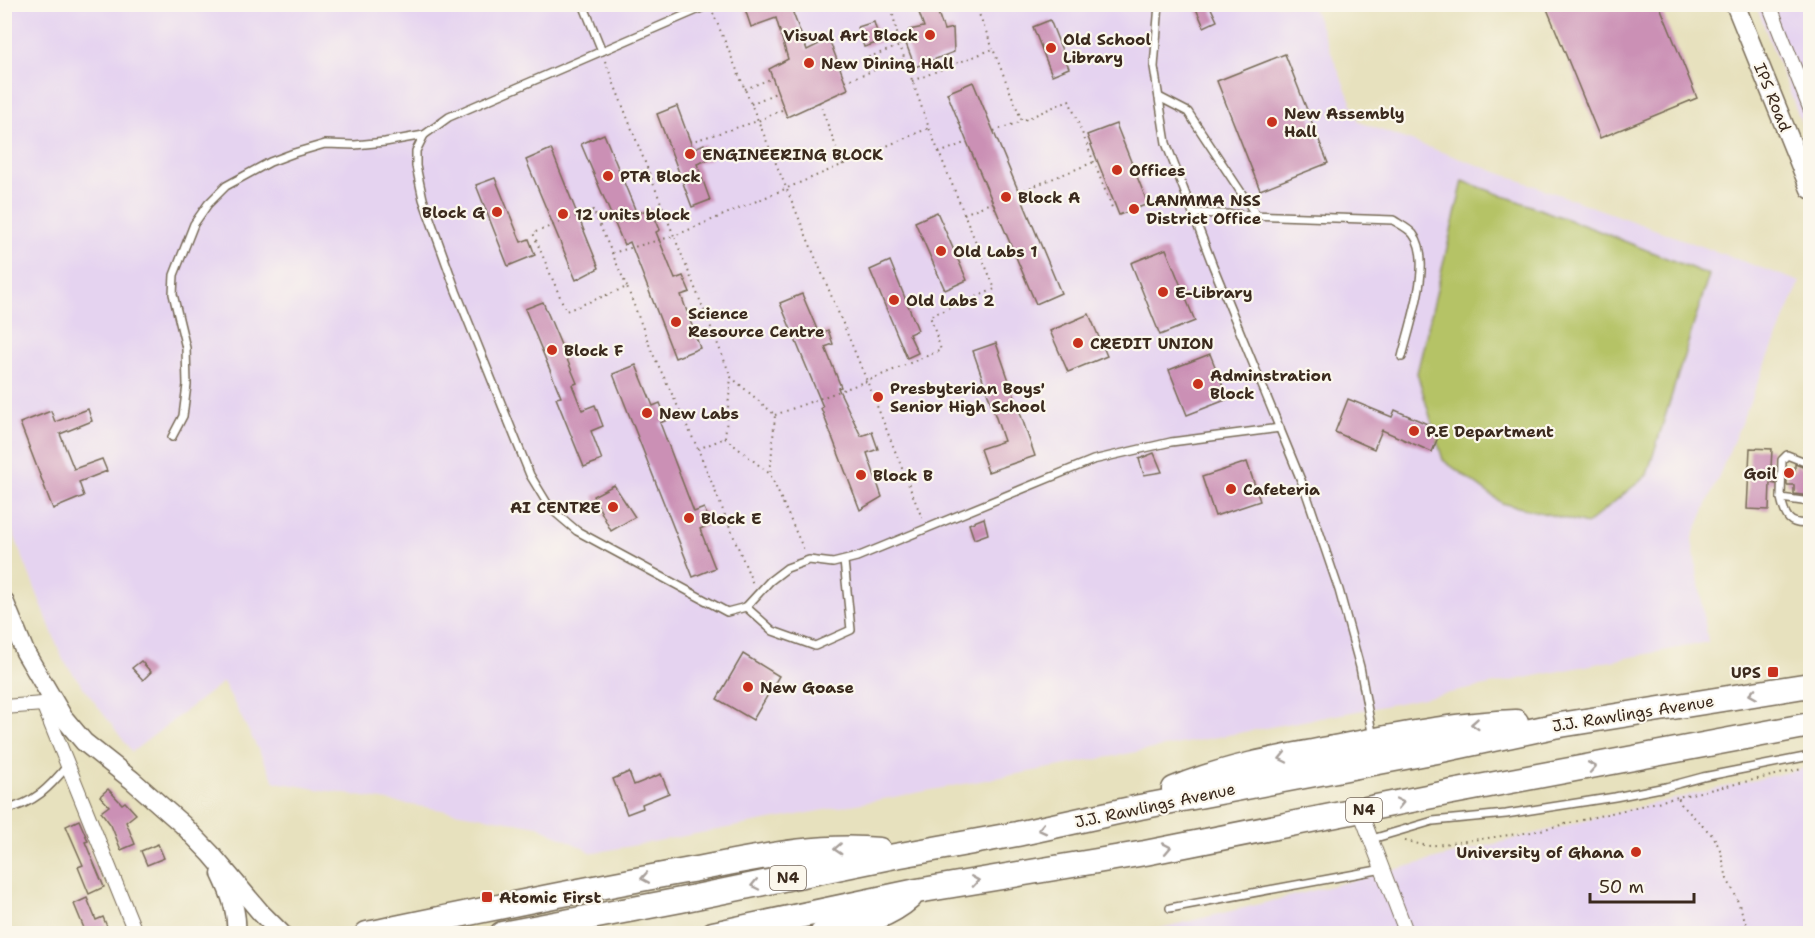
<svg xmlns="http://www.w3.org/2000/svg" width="1815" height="938" font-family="'Shantell Sans',sans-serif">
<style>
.built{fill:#e5d3f0}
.green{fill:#b5c366;stroke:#787642;stroke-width:1.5}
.building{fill:#cb90b5}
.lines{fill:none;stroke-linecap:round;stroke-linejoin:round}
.service-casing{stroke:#776a56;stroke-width:10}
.minor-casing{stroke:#776a56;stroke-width:16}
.tertiary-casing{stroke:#776a56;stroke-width:21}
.trunk-casing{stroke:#776a56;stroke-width:27}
.path{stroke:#776a56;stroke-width:2;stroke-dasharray:1.5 4.5;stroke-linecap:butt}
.service{stroke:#fff;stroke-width:7}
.minor{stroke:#fff;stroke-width:14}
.tertiary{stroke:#fff;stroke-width:18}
.trunk{stroke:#fff;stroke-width:24}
.oneway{stroke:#a79f9a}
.poi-dot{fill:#c8321e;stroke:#fbf7ec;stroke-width:2}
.labels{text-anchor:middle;stroke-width:4.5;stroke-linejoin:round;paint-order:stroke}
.shield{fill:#fbf7ec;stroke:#75685c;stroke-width:1.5}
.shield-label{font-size:15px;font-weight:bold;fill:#3b2a1e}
.poi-label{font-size:16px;font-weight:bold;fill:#3b2a1e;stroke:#fbf7ec;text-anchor:start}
.street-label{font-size:16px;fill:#3b2a1e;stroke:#fbf7ec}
</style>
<rect width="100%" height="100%" fill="#fbf7ec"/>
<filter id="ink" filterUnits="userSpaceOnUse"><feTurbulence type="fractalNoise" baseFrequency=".0167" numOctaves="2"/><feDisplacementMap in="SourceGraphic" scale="12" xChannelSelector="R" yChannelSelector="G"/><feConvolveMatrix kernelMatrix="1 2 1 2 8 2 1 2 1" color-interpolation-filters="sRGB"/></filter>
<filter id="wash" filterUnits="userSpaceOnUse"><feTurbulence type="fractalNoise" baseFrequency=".008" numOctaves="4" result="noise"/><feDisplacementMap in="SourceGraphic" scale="24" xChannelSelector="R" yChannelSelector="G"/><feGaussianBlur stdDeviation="1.35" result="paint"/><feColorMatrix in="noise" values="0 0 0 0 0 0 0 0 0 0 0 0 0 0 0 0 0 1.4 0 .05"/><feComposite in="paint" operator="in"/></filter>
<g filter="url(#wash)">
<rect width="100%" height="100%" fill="#e7e1be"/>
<!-- built -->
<g class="built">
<path d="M5,5H1312L1359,122L1800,282L1692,540L1708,642L1368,709L593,853L538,826L275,782L223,682L132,752L63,660L5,512Z"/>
<path d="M1756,5H1810V145Z"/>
<path d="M1810,767V933L1137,934L1280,899L1643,806Z"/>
</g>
<!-- green -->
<path class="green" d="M1463,181L1594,229L1709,275L1647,475L1587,524L1502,503L1443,460L1417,373Z"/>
<g id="blocks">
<!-- building -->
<g class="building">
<path d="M755,4H797L793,13L807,50L829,39L848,89L787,117L769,69L788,59L776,18L751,27L745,9Z"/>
<path d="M916,4H935L944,30L953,28L954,52L915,67L905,41L909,30L924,27Z"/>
<path d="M1194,4H1209L1217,21L1204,27Z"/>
<path d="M1545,4H1659L1697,98L1600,138Z"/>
<path d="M1050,20L1069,68L1052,75L1033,27Z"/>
<path d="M874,22L880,42L864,47L858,27Z"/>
<path d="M1285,54L1328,163L1260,190L1217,81Z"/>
<path d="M973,82L1061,293L1036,304L967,142L947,93Z"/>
<path d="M677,106L693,149L704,144L710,159L697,164L710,200L692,207L657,114Z"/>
<path d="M1116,124L1148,204L1119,215L1087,135Z"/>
<path d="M604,134L637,214L651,208L660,230L656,232L675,279L683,276L690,292L681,295L700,348L675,358L630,242L624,245L581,144Z"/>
<path d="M551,149L599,268L576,280L526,160Z"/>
<path d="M495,178L521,242L529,239L535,255L508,266L476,185Z"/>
<path d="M937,212L967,280L945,290L915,222Z"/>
<path d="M1166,249L1195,321L1160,335L1131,263Z"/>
<path d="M890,261L918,330L909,334L918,353L907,358L870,270Z"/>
<path d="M802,294L819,334L828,330L833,344L825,347L841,387L838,388L861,436L872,432L878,449L867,453L882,497L860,510L821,408L823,407L780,303Z"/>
<path d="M543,302L577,383L572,385L582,410L595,405L603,426L591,431L602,460L584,467L556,398L561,397L525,309Z"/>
<path d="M1089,314L1107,356L1068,372L1050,331Z"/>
<path d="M996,343L1035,456L988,472L980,449L1004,441L973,351Z"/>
<path d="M1210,354L1228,399L1187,415L1169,370Z"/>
<path d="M636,365L653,406L660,403L667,420L660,423L694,512L704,508L711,524L700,529L715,568L693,577L613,374Z"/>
<path d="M1348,399L1392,417L1395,410L1441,430L1432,452L1382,430L1374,449L1335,432Z"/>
<path d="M88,409L92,421L60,434L74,469L102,459L107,471L79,482L84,496L53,509L20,423L51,411L55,422Z"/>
<path d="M1750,448L1772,449L1771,468H1776V484L1770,483L1769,510L1747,509Z"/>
<path d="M1154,453L1162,472L1144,475L1139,459Z"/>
<path d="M1247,462L1260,501L1215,516L1202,477Z"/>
<path d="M1795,464L1810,470V496L1794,494V485H1787V469L1795,470Z"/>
<path d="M614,485L635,517L611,531L593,496Z"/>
<path d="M984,518L988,534L974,539L969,524Z"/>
<path d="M743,654L779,676L753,720L717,699Z"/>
<path d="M141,661L151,672L143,680L132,668Z"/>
<path d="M629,772L634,785L661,774L669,793L642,804L643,808L627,814L613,779Z"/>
<path d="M108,789L122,804L125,802L136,814L126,822L135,844L121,850L111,825L101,812L109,806L100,796Z"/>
<path d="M79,820L88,841L85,842L104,887L89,894L78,867L83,865L66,826Z"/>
<path d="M158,844L164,858L147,865L141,851Z"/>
<path d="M87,898L96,920L103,917L108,929L97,933H86L74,904Z"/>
</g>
</g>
</g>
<g filter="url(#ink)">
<use href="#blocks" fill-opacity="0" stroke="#776a56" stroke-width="1.5"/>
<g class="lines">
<defs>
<g id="service">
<path d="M583,4L602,51"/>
<path d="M711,4L449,117L424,135L416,151V166L423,199L456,291L530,475L550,508L577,531L727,612L746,607L770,581L787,568L809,560L833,563L857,557L1093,460L1171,442L1280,428"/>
<path d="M1159,4L1154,67L1166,143L1213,266L1305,490L1339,590L1360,667L1373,738"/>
<path d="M1159,97L1188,112L1256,215"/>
<path d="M1193,213L1393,220C1399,224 1408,228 1413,234C1434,260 1409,327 1402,357"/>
<path d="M172,437L183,416L187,385L186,348L173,294L174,275L194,224L208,204L226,186L270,162L294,153L325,144L355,145L385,142L424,135"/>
<path d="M1810,464L1787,455L1782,460L1781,498L1810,502"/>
<path d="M1781,498C1785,517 1789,526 1810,523"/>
<path d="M746,607L773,631L815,646L851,630L844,561"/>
<path d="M4,810C35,803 49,788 68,765"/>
<path d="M1372,839L1433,821L1506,814L1615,797L1666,787L1703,777L1810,756"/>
<path d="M1170,908L1383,869"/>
</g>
<g id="minor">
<path d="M1769,4L1810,108"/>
<path d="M43,704L136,934"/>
<path d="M4,707L43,704L52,702"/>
<path d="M1360,811L1407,934"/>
</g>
<g id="tertiary">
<path d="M1735,4L1810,189"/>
<path d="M4,601L25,652L63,717L84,742L132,780L183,825L211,854L261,913L282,934"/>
<path d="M221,874C230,893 238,912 236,934"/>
</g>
<g id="trunk">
<path d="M1174,789C1226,767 1284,757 1339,747C1397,736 1456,724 1516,722"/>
<path d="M367,934C473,912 578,890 685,871C748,860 814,843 879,850"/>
<path d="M502,934L681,900L895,856L1017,834L1140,807L1437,751L1554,726L1810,685"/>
<path d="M713,934L917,891L1145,853L1447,793L1810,725"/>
<path d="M822,934C853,925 885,919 910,897"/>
</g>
</defs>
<!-- service casing -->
<use href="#service" class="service-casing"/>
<!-- minor casing -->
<use href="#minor" class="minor-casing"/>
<!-- tertiary casing -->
<use href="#tertiary" class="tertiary-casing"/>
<!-- trunk casing -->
<use href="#trunk" class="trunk-casing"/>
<!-- path -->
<g class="path">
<path d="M975,4L993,49"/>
<path d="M713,13L867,381L922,518"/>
<path d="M605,61L674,236L929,128"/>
<path d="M840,67L900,46"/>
<path d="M845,81L905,59"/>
<path d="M912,81L993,49L1022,121L1069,100L1113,210"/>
<path d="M745,89L773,78"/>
<path d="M819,102L843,165"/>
<path d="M751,104L778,92"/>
<path d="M994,131L1022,121"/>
<path d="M690,142L758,121L784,109"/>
<path d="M939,153L967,142"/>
<path d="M1019,192L1094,162"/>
<path d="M964,214L993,202"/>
<path d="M612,253L674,236L731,377L775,415L770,474L804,550"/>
<path d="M627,287L593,210L533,233L566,311L627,287L652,352L698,449L753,584"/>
<path d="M775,415L867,381L941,350L930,316L995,289L929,128L900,46L893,15"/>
<path d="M725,438L770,474"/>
<path d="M698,449L725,438L731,377"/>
<path d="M1405,841L1428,846L1532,832L1678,797"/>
<path d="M1752,934L1745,920L1734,892L1727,879L1721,852L1714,837L1681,804L1678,797L1802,769"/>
</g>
<!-- service -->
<use href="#service" class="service"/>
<!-- minor -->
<use href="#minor" class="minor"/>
<!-- tertiary -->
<use href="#tertiary" class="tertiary"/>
<!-- trunk -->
<use href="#trunk" class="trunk"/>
</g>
<!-- one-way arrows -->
<defs><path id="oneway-chevron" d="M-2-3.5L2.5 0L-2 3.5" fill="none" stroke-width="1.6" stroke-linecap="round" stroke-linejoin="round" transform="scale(1.5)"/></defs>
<g class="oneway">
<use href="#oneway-chevron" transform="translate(1753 694) rotate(171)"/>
<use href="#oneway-chevron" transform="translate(1475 724) rotate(176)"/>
<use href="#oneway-chevron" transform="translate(1283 758) rotate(168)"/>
<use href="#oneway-chevron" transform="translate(1592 767) rotate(-10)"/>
<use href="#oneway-chevron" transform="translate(1400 803) rotate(-12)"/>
<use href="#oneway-chevron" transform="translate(1042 829) rotate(167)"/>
<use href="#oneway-chevron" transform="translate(1167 848) rotate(-11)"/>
<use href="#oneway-chevron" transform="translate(838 849) rotate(177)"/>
<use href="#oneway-chevron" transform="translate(645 878) rotate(170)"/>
<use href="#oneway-chevron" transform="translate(975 881) rotate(-9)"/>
<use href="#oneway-chevron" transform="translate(755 885) rotate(168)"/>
</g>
</g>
<!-- markers -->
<g class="poi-dot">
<circle cx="930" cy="35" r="6"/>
<circle cx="1051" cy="48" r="6"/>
<circle cx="809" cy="63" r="6"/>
<circle cx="1272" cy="122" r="6"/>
<circle cx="690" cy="154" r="6"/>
<circle cx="1117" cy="170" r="6"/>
<circle cx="608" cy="176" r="6"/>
<circle cx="1006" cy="197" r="6"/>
<circle cx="1134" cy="209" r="6"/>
<circle cx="497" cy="212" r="6"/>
<circle cx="563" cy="214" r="6"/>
<circle cx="941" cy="251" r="6"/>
<circle cx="1163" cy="292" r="6"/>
<circle cx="894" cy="300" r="6"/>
<circle cx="676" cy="322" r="6"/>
<circle cx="1078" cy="343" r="6"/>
<circle cx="552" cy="350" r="6"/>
<circle cx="1198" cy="384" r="6"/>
<circle cx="878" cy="397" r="6"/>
<circle cx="647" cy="413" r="6"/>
<circle cx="1414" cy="431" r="6"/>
<circle cx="1789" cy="473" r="6"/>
<circle cx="861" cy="475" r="6"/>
<circle cx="1231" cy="489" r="6"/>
<circle cx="613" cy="507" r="6"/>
<circle cx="689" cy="518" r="6"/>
<rect x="1767" y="666" width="12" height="12" rx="3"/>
<circle cx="748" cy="687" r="6"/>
<circle cx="1636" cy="852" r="6"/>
<rect x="481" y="891" width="12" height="12" rx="3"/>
</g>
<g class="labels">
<!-- shield labels -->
<g class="shield">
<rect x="1346" y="798" width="36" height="24" rx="4.5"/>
<rect x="770" y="866" width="36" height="24" rx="4.5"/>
</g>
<g class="shield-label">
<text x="1364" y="815">N4</text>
<text x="788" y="883">N4</text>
</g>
<!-- poi labels -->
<g class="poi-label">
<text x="918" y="41" text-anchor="end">Visual Art Block</text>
<text x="1063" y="45">Old School<tspan x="1063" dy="18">Library</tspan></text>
<text x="821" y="69">New Dining Hall</text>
<text x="1284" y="119">New Assembly<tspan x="1284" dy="18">Hall</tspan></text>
<text x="702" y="160">ENGINEERING BLOCK</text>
<text x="1129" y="176">Offices</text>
<text x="620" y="182">PTA Block</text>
<text x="1018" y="203">Block A</text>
<text x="1146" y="206">LANMMA NSS<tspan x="1146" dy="18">District Office</tspan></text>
<text x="485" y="218" text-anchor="end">Block G</text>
<text x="575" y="220">12 units block</text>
<text x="953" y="257">Old Labs 1</text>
<text x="1175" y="298">E-Library</text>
<text x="906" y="306">Old Labs 2</text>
<text x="688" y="319">Science<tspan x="688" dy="18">Resource Centre</tspan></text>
<text x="1090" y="349">CREDIT UNION</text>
<text x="564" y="356">Block F</text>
<text x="1210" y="381">Adminstration<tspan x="1210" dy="18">Block</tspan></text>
<text x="890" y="394">Presbyterian Boys'<tspan x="890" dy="18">Senior High School</tspan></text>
<text x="659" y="419">New Labs</text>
<text x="1426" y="437">P.E Department</text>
<text x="1777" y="479" text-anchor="end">Goil</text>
<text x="873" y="481">Block B</text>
<text x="1243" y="495">Cafeteria</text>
<text x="601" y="513" text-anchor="end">AI CENTRE</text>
<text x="701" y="524">Block E</text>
<text x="1761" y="678" text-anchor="end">UPS</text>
<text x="760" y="693">New Goase</text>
<text x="1624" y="858" text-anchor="end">University of Ghana</text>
<text x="499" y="903">Atomic First</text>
</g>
<!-- street labels -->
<g class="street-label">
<text transform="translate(1773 97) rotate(68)" y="6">IPS Road</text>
<text transform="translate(1633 713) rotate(-9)" y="6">J.J. Rawlings Avenue</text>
<text transform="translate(1155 805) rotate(-12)" y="6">J.J. Rawlings Avenue</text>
</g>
</g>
<!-- margin -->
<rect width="1815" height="938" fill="none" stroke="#fbf7ec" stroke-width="24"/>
<!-- scale -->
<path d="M1590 893v9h104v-9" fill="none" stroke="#3b2a1e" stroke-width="3"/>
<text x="1599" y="893" font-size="18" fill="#3b2a1e" stroke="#fbf7ec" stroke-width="4.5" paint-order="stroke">50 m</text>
</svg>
